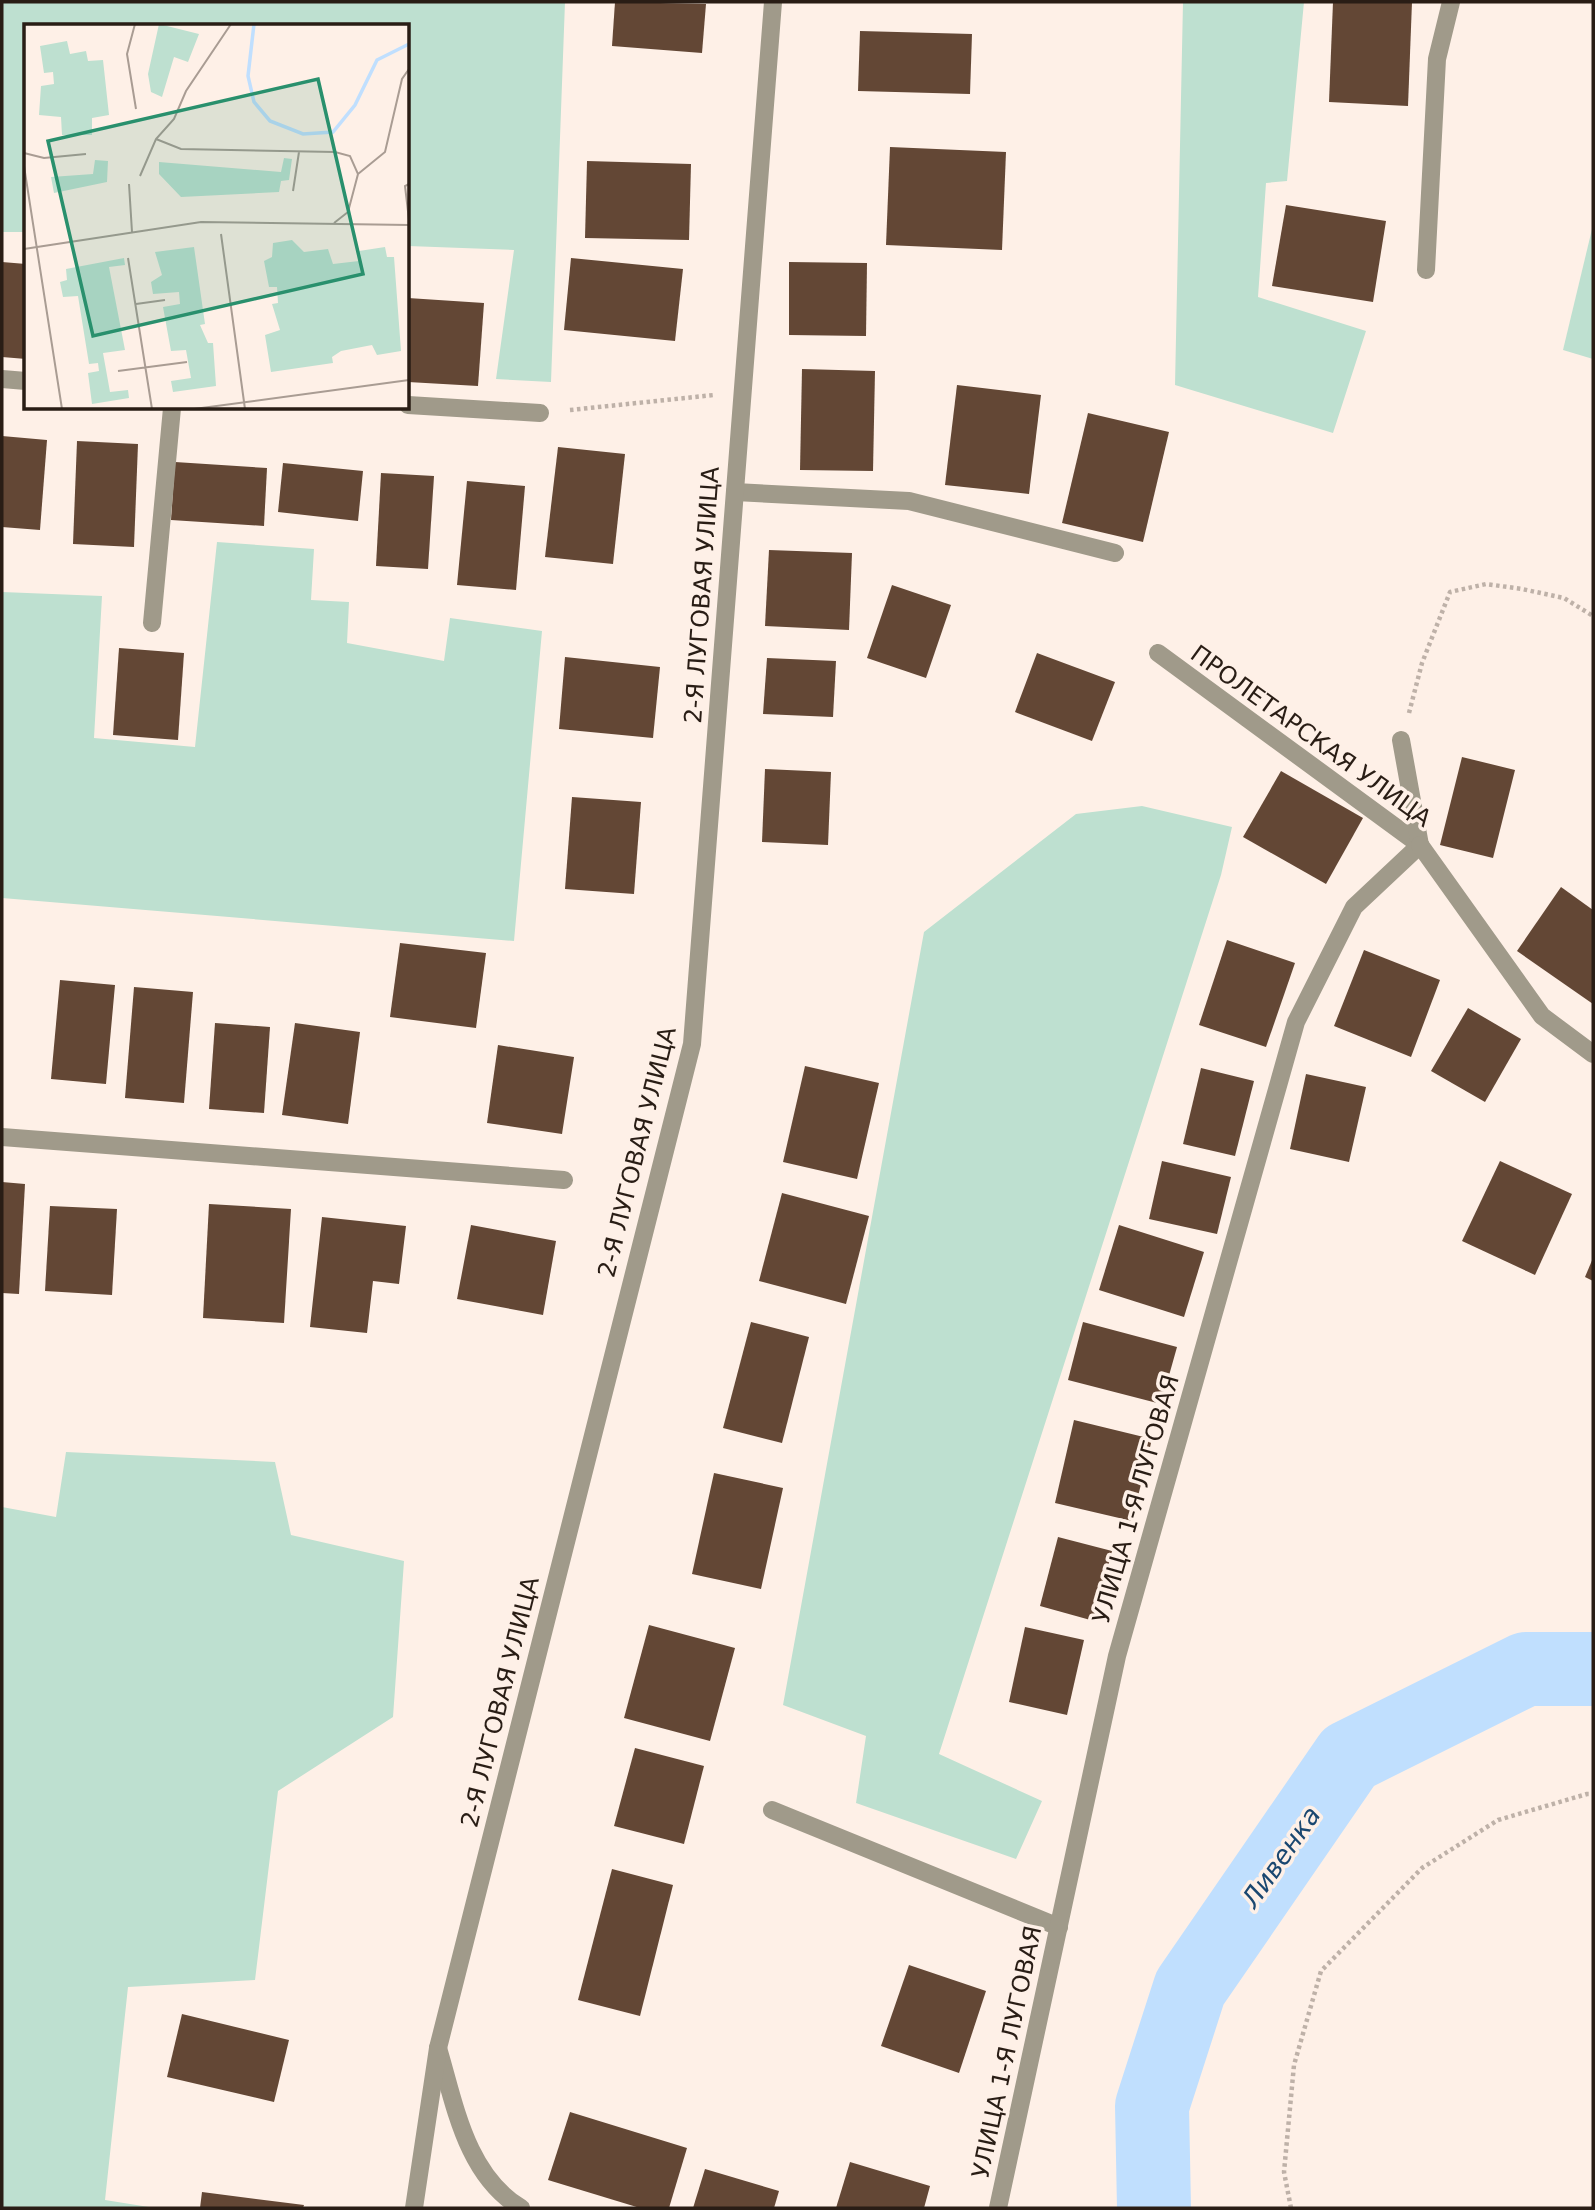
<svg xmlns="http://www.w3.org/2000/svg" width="1595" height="2210" font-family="'DejaVu Sans',sans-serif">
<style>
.green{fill:#bee0d0}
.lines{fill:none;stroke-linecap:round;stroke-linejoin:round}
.river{stroke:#c0dffe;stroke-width:74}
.building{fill:#634735}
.path{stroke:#beb1a8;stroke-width:4.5;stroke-dasharray:3.5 3.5;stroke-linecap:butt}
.service{stroke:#a09a8a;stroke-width:18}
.minor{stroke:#a09a8a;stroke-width:18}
.labels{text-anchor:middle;stroke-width:7;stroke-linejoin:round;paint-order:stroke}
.street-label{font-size:24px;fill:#291d15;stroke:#fef0e7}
.water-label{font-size:26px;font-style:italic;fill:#1a4770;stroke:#fef0e7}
.inset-river{fill:none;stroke:#c0dffe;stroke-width:3.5}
.inset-road{fill:none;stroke:#a99c93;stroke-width:2}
.view{fill:#29906d;fill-opacity:0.15;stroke:#29906d;stroke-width:3.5}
.inset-edge{fill:none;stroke:#291d15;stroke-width:3.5}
</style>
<rect width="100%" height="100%" fill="#fef0e7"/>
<!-- green -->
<g class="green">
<path d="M2,2H565L551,382L496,379L514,250L408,246V26H26V232H2Z"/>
<path d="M1183,2H1304L1287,181L1266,183L1258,297L1366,331L1333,433L1175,385Z"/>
<path d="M1593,225V359L1563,350Z"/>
<path d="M217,542L314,549L311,600L349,602L347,643L444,661L450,618L542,631L514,941L2,898V592L102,596L94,738L195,747Z"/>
<path d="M1142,806L1232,827L1221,875L939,1754L1042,1801L1016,1859L856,1803L866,1736L783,1705L924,932L1076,814Z"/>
<path d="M66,1452L275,1462L291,1535L404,1561L393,1717L278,1791L255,1980L128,1987L105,2200L155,2208H2V1507L56,1517Z"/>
</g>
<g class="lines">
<!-- river -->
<path class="river" d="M1154,2208L1152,2106L1190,1988L1349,1757L1526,1669H1593"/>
</g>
<!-- building -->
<g class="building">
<path d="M615,2L706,4L702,53L612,46Z"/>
<path d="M1333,2H1412L1408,106L1329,102Z"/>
<path d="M860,31L972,34L970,94L858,91Z"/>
<path d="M890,147L1006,152L1002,250L886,245Z"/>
<path d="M587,161L691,164L689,240L585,238Z"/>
<path d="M1286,205L1386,221L1373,302L1272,286Z"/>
<path d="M571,258L683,269L675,341L564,330Z"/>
<path d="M2,262L26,264V359L2,357Z"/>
<path d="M789,262L867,263L866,336L789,335Z"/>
<path d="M408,298L484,303L478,386L408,382Z"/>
<path d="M802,369L875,371L873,471L800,470Z"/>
<path d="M957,385L1041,395L1029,494L945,485Z"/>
<path d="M1088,413L1169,432L1143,542L1062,523Z"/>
<path d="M2,436L47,440L40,530L2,527Z"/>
<path d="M77,441L138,444L134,547L73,544Z"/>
<path d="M558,447L625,454L613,564L545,557Z"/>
<path d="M175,462L267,468L264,526L171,520Z"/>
<path d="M283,463L363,471L358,521L278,512Z"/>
<path d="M381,473L434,476L428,569L376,566Z"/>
<path d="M467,481L525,486L516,590L457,585Z"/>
<path d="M769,550L852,553L849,630L765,626Z"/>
<path d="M892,585L951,605L926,678L867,658Z"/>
<path d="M119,648L184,653L178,740L113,735Z"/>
<path d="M1037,653L1115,682L1092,741L1015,712Z"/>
<path d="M565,657L660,667L653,738L559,729Z"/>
<path d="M767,658L836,661L833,717L763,714Z"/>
<path d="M1462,757L1515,770L1493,858L1440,845Z"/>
<path d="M765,769L831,772L828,845L762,842Z"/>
<path d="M1281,771L1363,818L1326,884L1243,837Z"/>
<path d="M572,797L641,802L634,894L565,889Z"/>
<path d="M1561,887L1593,910V1004L1517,951Z"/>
<path d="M1227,940L1295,963L1266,1047L1199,1025Z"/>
<path d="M400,943L486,953L476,1028L390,1017Z"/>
<path d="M1364,950L1440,980L1411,1057L1334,1026Z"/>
<path d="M60,980L115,985L106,1084L51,1079Z"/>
<path d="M134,987L193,992L184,1103L125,1098Z"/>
<path d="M1468,1008L1521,1039L1485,1102L1431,1071Z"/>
<path d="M215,1023L270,1027L264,1113L209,1109Z"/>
<path d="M295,1023L360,1032L348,1124L282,1115Z"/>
<path d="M498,1045L574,1057L562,1134L487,1123Z"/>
<path d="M805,1066L879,1083L857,1179L783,1162Z"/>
<path d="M1201,1068L1254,1081L1235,1156L1183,1144Z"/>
<path d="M1306,1074L1366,1087L1349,1162L1290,1149Z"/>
<path d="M1162,1161L1231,1177L1217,1234L1149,1219Z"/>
<path d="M1500,1161L1572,1194L1535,1275L1462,1241Z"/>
<path d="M2,1182L25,1184L19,1294L2,1293Z"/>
<path d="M782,1193L869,1216L846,1304L759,1281Z"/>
<path d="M209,1204L291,1209L284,1323L203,1318Z"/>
<path d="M50,1206L117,1209L112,1295L45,1291Z"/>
<path d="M322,1217L406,1226L399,1284L373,1281L367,1333L310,1327Z"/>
<path d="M471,1225L556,1241L543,1315L457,1299Z"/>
<path d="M1119,1225L1204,1252L1184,1317L1099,1290Z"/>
<path d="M1593,1258V1281L1585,1277Z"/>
<path d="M751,1322L809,1337L782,1443L723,1428Z"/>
<path d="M1083,1322L1177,1347L1161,1404L1068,1380Z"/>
<path d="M1074,1420L1152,1439L1132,1521L1055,1503Z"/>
<path d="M714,1473L783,1488L761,1589L692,1574Z"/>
<path d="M1058,1537L1112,1551L1094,1621L1040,1606Z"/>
<path d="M649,1625L735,1648L710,1741L624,1718Z"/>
<path d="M1025,1627L1084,1640L1067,1715L1009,1702Z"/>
<path d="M635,1748L704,1766L684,1844L614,1826Z"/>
<path d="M612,1869L673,1885L640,2016L578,2000Z"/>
<path d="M909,1965L986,1991L959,2073L881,2046Z"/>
<path d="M182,2014L289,2040L274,2102L167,2077Z"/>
<path d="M570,2112L687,2148L669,2208H640L548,2180Z"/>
<path d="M850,2162L930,2186L924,2208H836Z"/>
<path d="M705,2169L779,2191L774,2208H693Z"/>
<path d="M202,2192L304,2205L303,2208H200Z"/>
</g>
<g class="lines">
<!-- path -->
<g class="path">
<path d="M570,410L714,395"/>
<path d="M1409,713L1422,663L1450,592L1486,584L1522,589L1564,598L1593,616"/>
<path d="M1291,2208L1284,2172L1294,2065L1321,1971L1422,1868L1498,1820L1587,1794H1593"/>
</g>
<!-- service -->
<g class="service">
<path d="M1426,270L1437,59L1451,2"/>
<path d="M735,492L909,501L1115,553"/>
<path d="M152,623L172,408"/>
<path d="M1158,653L1420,845"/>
<path d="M1401,740L1420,845"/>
<path d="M772,1810L1059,1927"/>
<path d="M438,2048C455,2105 466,2175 521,2208"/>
<path d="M998,2208L1117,1656L1296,1022L1354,907L1420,845"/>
</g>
<!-- minor -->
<g class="minor">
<path d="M2,379L26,381"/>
<path d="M408,405L540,413"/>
<path d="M1420,845L1542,1016L1593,1054"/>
<path d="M2,1137L564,1180"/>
<path d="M414,2208L438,2048L692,1044L773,2"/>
</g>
</g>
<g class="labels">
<!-- street labels -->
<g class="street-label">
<text transform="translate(702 595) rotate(-86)" y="8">2-Я ЛУГОВАЯ УЛИЦА</text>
<text transform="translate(1311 736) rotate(36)" y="8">ПРОЛЕТАРСКАЯ УЛИЦА</text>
<text transform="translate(637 1152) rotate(-76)" y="8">2-Я ЛУГОВАЯ УЛИЦА</text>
<text transform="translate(1136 1499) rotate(-74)" y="8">УЛИЦА 1-Я ЛУГОВАЯ</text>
<text transform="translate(500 1702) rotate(-76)" y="8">2-Я ЛУГОВАЯ УЛИЦА</text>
<text transform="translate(1007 2052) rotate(-78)" y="8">УЛИЦА 1-Я ЛУГОВАЯ</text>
</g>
<!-- water labels -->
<g class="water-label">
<text transform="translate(1281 1857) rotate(-55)" y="9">Ливенка</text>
</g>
</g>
<!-- overview -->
<g transform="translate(24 24)">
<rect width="385" height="385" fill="#fef0e7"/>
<path d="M135,0L175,10L164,38L150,33L138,73L127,68L124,50ZM43,17L46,30L62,27L64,37L79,36L85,91L68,94V111H38L37,93L15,91L17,62L30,60L29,48L20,49L16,22ZM260,134L268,135L265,156L257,157L255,168L157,173L135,150V138L257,148ZM71,136L84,137L83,158L30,169L27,153L69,150ZM268,216L280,228L304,225L309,240L335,237V227L361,223L363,233H370L377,327L353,331L348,321L317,327L308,333L309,339L247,348L241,311L256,306L248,280L254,279L253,263H245L240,237L248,233L249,219ZM170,223L181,300L176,301L184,319H189L192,362L149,368L147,357L167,354L162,326L147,327L139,283L156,280L155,268L129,270L127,258L138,251L131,228ZM100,234L101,241L85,243L101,326L79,329L86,368L104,366L105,374L68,380L64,349L75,347L74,339L65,340L54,272L39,273L36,258L43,256L42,245Z" fill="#bee0d0"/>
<path class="inset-river" d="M230,0L224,52L230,78L246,97L279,110L309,108L331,81L353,36L385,20"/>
<path class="inset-road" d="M111,0L103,30L112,85M213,0H246M132,115L157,125L311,128L326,132L334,150L324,188L310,199M0,129L20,134L62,130M0,142L38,385M334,150L361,128L378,55L385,45M116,152L132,115L150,95L162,67L207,0M105,160L108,208M385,160L381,162L385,196M269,167L275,128M197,210L221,385M0,225L177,198L385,201M104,234L128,385M112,280L141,276M94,347L163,338M170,385L385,356"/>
<path class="view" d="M294,55L339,250L69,312L24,117Z"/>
<rect width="385" height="385" class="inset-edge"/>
</g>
<!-- border -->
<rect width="1595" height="2210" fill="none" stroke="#291d15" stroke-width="7"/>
</svg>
